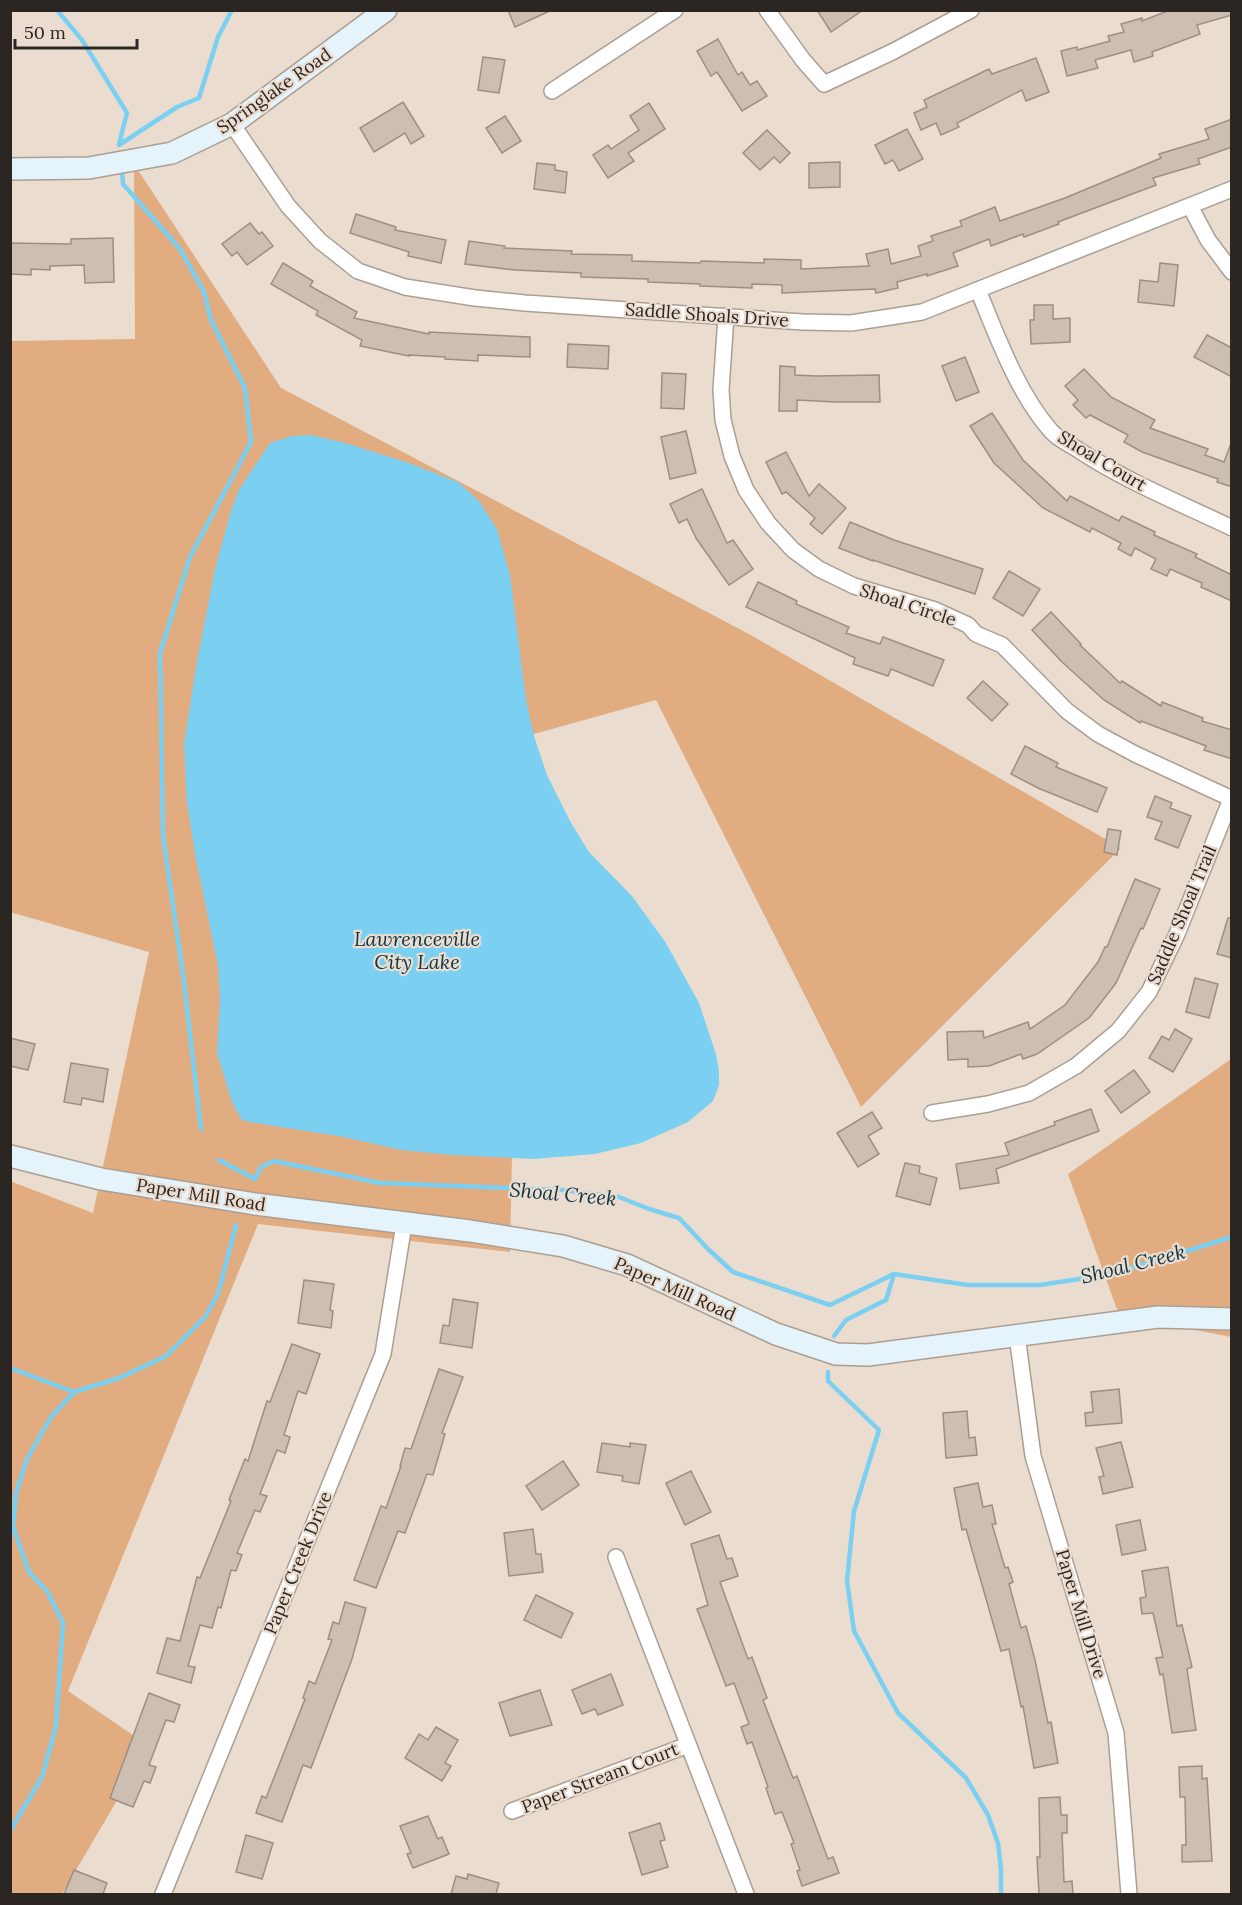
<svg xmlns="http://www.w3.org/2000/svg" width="1242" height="1905" font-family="Lora,serif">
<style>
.green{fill:#e0ac80}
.water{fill:#7bd0f2}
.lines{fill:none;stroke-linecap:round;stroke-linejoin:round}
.stream{stroke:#7bd0f2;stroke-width:4.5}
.building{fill:#cdbeb2;stroke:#9c8e82;stroke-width:1.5}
.street-casing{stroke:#ac9e92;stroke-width:18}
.secondary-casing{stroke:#ac9e92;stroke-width:24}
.street{stroke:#fff;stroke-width:15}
.secondary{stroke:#e5f4fb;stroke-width:21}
.labels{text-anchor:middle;stroke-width:4.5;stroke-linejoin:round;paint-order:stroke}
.street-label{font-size:18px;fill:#2c2622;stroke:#ebdcd0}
.water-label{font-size:20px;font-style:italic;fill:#0d3543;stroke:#ebdcd0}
</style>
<rect width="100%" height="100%" fill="#ebdcd0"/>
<!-- green -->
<g class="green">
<path d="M134,164L281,388L749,634L1121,848L861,1107L656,700L366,781L512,1155L510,1252L258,1224L68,1691L149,1746L62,1894H11L10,1181L93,1213L149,952L10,912L11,341L135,339Z"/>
<path d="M1231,1059V1337L1119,1315L1068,1174Z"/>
</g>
<!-- water -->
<path class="water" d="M311,435L345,443L409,463L458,482L479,501L497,529L510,575L526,700L534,736L547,775L570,821L589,852L632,896L666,943L699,1003L716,1054L719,1071V1085L713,1101L688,1122L641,1143L595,1154L533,1159L452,1155L401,1150L344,1137L249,1122L241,1119L232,1102L217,1053L220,1001L218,966L196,859L187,803L184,745L196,667L215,569L231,511L239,490L270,443L292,436Z"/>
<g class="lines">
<!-- stream -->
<g class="stream">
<path d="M57,10L82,40L127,113L119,144"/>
<path d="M119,145L177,107L199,98L218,37L232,10"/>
<path d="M122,171L123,184L180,249L204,292L211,320L245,388L251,442L190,557L160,653L163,836L184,982L201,1129"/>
<path d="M219,1160L255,1179L261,1167L274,1161L380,1183L562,1190L619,1197L649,1209L679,1218L708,1249L733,1272L830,1305L894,1274L968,1285H1040L1112,1274L1232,1237"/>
<path d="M834,1336L846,1320L886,1300L894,1274"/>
<path d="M10,1368L74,1392L119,1378L166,1356L205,1317L218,1294L236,1225"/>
<path d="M828,1372V1381L879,1430L854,1511L847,1581L854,1631L898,1713L966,1778L988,1815L998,1843L1001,1870V1894"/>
<path d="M10,1831L42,1777L56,1726L63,1623L47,1591L29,1572L13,1527L16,1493L27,1459L51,1417L74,1392"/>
</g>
</g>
<!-- building -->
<g class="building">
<path d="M508,10H552L515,27Z"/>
<path d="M817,10H863L831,32Z"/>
<path d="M1170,10H1232V15L1197,25L1200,34L1152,52L1153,56L1134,62L1131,50L1095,60L1098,68L1067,76L1061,51L1077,47V50L1110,41L1108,36L1124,32L1121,24L1142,18V21Z"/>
<path d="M718,39L738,75L742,72L750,85L757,81L767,96L742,111L717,72L711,76L697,51Z"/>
<path d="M483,57L505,60L499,93L478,90Z"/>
<path d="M1036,58L1049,92L1026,101L1022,90L957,123L959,127L941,135L936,123L921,130L914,113L927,107L924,100L989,69L992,74Z"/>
<path d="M403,102L424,136L411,144L405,133L374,152L360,128Z"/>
<path d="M649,103L665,129L628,153L634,161L608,178L593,155L608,145L611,149L639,130L630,116Z"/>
<path d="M505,116L521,141L502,153L486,128Z"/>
<path d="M1232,119V147L1198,159L1200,164L1153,178L1156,185L1058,222L1059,224L1024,237L1023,234L991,246L989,239L953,253L958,266L927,276V274L897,282L898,288L876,293L875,289L782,293V285L752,284V288L700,286V284L648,282V279L581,277V273L515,270L465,264L469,241L505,246L504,248L572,251L571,254L632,255V261L700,263L701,261L764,263V259L801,260V269L869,266L866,254L888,249L891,264L921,256L918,246L933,241L931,236L962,226L960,221L995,207L1000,221L1065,198L1161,158L1159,154L1209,139L1205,129Z"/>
<path d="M907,129L923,159L899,171L893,160L885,164L875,145Z"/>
<path d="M767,130L790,153L780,163L774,157L760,170L743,153Z"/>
<path d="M840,162V187L809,188V163Z"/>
<path d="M537,163L555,165V170L567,172L565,193L534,189Z"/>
<path d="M356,214L396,227L395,230L446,240L441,263L408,256L409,252L350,233Z"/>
<path d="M250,223L259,234L262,232L273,246L247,265L237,252L232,256L222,244Z"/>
<path d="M113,238L114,282L85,283L84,265L50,266V270L31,269V275L10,274V243L71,244V239Z"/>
<path d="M283,263L313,281L310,286L357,312L354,318L429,334V332L530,337V357L478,355V361L445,359V357L409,355V356L360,346L362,340L316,315L318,311L271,284Z"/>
<path d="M1160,263L1178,265L1174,306L1138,302L1140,280L1158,282Z"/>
<path d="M1034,305H1053V319L1070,318V342L1031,344L1030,320H1034Z"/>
<path d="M1207,335L1232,348V377L1194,357Z"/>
<path d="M568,344L609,346L608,369L567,367Z"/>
<path d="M965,357L979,392L956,401L942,366Z"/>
<path d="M780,366L795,367V375L816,376L879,375L880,402H836L797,400V411H779Z"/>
<path d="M1084,369L1111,397L1155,420L1150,428L1208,449L1205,455L1224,462L1230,446L1232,447V487L1217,482L1218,479L1142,452L1124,442L1128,435L1090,415L1086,418L1073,405L1078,400L1065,386Z"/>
<path d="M662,373L686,374L684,409L661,408Z"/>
<path d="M992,413L1023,460L1067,501L1070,496L1119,521L1122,516L1155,532L1154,535L1197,554L1195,557L1232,575V601L1201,587L1202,583L1170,569L1167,576L1151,569L1156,559L1135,548L1131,556L1118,549L1121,543L1092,528L1090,532L1043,508L994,463L970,426Z"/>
<path d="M686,431L696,473L670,479L661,437Z"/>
<path d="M786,452L809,496L819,484L846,508L822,534L810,524L815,518L786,492L782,494L766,462Z"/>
<path d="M702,489L727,543L733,540L753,569L729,585L696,538L687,519L679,523L670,504Z"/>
<path d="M850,522L894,540L983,569L975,594L873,560V561L839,548Z"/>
<path d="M1009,571L1040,589L1023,616L993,598Z"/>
<path d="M758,582L797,601L796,604L849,627L846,633L880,644L883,637L944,660L933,686L891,669L888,676L853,664L855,658L746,607Z"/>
<path d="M1051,612L1081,644L1080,645L1120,683L1122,681L1161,706L1162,702L1203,718L1202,721L1232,730V759L1204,750L1206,746L1141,721L1140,723L1104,700L1062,662L1032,630Z"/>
<path d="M983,681L1008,704L992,721L967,698Z"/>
<path d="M1025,746L1058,763L1056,767L1107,788L1097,812L1038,788L1011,774Z"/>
<path d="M1155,796L1172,803L1170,808L1191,816L1178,848L1155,839L1162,822L1147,817Z"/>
<path d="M1108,829L1121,831L1117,855L1104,852Z"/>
<path d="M1135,879L1160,889L1143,929L1141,928L1116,983L1089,1018L1037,1054L1023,1059L1021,1054L989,1066L968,1067V1059L948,1060L947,1032L983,1031L984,1038L1028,1022L1030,1029L1065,1005L1098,962L1105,947H1107Z"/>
<path d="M1228,918H1232V958L1217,954Z"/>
<path d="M1195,978L1218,984L1209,1018L1186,1012Z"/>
<path d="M1175,1029L1192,1039L1173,1072L1149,1058L1162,1036L1169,1040Z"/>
<path d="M10,1038L35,1044L28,1070L10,1066Z"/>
<path d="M71,1063L108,1069L103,1102L82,1098L81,1105L64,1102Z"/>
<path d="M1134,1070L1150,1092L1121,1113L1105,1091Z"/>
<path d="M1091,1109L1099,1131L996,1169L999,1183L960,1189L956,1164L1009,1155L1005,1143L1055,1125L1054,1122Z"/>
<path d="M872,1112L882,1128L868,1136L879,1154L858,1167L837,1133Z"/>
<path d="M905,1163L920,1166L919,1173L937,1178L930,1205L896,1196Z"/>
<path d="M304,1280L334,1284L330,1310L333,1311L331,1328L298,1323Z"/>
<path d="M453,1299L478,1303L472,1348L440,1343L443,1325L449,1326Z"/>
<path d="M292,1344L320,1354L306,1394L298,1391L284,1435L290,1437L285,1453L277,1450L260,1494L267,1496L260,1512L255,1510L237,1553L242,1555L236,1571L231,1570L221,1608L218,1607L212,1628L200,1625L188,1666L195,1667L191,1683L157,1673L167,1638L180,1641L197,1577L200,1578L231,1501L229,1500L245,1459L248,1461L267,1401L270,1402Z"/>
<path d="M439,1369L463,1377L442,1433L445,1434L433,1475L427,1474L405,1533L398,1531L376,1588L354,1580L381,1506L386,1508L401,1466H400L405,1448L411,1449Z"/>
<path d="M1119,1389L1122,1423L1086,1426L1085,1413L1093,1412L1091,1392Z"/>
<path d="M967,1411L969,1438L975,1437L977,1455L946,1458L943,1413Z"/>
<path d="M1121,1442L1133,1487L1103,1494L1099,1477L1104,1476L1096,1448Z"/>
<path d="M602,1443L630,1447V1443L646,1445L639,1484L622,1481L623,1476L597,1472Z"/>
<path d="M563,1461L579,1485L542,1510L526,1486Z"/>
<path d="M691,1471L711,1512L685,1525L666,1483Z"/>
<path d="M978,1483L983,1507L992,1505L996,1524H992L1005,1568L1008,1567L1013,1582L1009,1584L1021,1628L1026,1626L1035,1660L1048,1723L1051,1722L1058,1763L1034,1768L1023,1706L1021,1707L1009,1649L1001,1651L966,1529L962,1530L954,1488Z"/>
<path d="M1140,1520L1146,1550L1122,1555L1116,1525Z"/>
<path d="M533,1529L536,1554H541L543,1572L509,1576L504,1533Z"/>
<path d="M719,1535L727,1559L732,1558L738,1576L720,1582L748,1659L752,1657L767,1698L763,1700L793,1778L797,1776L828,1859L833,1857L839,1873L802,1886L797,1871L800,1870L791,1844L794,1843L782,1812L775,1814L766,1788L768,1787L752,1742L747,1744L741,1727L749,1724L734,1683L726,1686L697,1609L708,1605L691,1544Z"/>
<path d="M1168,1567L1177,1626L1182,1625L1192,1667L1187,1669L1196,1730L1172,1733L1163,1674L1160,1675L1156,1658L1163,1657L1153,1613L1142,1614L1140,1598L1146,1597L1142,1571Z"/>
<path d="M536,1595L573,1613L561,1638L524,1620Z"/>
<path d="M345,1602L366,1608L352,1659L311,1768L303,1765L282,1822L256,1813L262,1796L266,1798L305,1699L303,1698L309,1681L315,1684L332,1640L328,1639L333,1622L339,1624Z"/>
<path d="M611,1674L623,1705L598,1715L595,1709L582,1714L572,1690Z"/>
<path d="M540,1690L552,1725L510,1736L499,1703Z"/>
<path d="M149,1693L180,1705L174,1722L166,1720L149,1765L156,1767L150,1783L144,1781L133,1807L110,1798Z"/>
<path d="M436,1727L458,1740L445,1763L451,1766L442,1781L405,1758L419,1734L428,1740Z"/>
<path d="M1202,1766V1779L1207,1778L1212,1861L1182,1862V1845H1186L1185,1797H1180L1179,1767Z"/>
<path d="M1060,1797L1061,1815H1067V1833H1062L1064,1882L1072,1881L1073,1894H1039L1037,1857H1040L1039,1798Z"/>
<path d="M428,1816L438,1839L442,1837L449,1854L413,1868L407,1854L411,1853L400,1826Z"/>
<path d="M660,1823L665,1840L660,1841L668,1867L642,1875L629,1833Z"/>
<path d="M246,1835L273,1843L262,1879L236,1872Z"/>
<path d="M74,1870L107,1883L103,1894H64Z"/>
<path d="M468,1874L499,1883L496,1894H451L456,1876L467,1879Z"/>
</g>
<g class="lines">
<defs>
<g id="street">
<path d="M767,10L803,60L824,84L892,52L971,10"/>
<path d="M552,91L675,10"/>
<path d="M232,124L288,206L320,241L358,271L405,287L475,298L525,303L803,322L851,323L922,312L1232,189"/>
<path d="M1190,206L1208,240L1232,272"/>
<path d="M978,290C997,336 1018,394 1051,431C1058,439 1069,444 1077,449C1125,481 1180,503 1232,528"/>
<path d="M726,316L721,390L723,420L732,456L746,490L768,523L793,550L819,569L854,586L935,610L968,625L976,634L1002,645L1067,711L1098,734L1135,754L1232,799"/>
<path d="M932,1113L988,1104L1029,1093L1076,1066L1118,1031L1149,992L1177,934L1231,799"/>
<path d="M1017,1335L1033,1456L1116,1733L1129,1894"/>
<path d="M616,1557L746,1894"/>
<path d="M512,1811L688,1745"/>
<path d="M163,1894L383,1354L404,1224"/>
</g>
<g id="secondary">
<path d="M10,169L89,168L172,153L232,124L386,10"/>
<path d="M10,1156L101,1179L255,1204L470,1231L563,1246L627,1265L776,1334L836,1354L868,1355L1158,1317L1232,1319"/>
</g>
</defs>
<!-- street casing -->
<use href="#street" class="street-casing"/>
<!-- secondary casing -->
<use href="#secondary" class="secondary-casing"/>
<!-- street -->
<use href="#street" class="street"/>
<!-- secondary -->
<use href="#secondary" class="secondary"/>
</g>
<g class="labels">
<!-- street labels -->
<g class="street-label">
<text transform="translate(274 91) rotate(-35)" y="6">Springlake Road</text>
<text transform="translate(707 315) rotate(4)" y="6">Saddle Shoals Drive</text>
<text transform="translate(1102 461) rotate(31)" y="6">Shoal Court</text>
<text transform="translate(908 605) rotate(18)" y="6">Shoal Circle</text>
<text transform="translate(1182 915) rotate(-67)" y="6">Saddle Shoal Trail</text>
<text transform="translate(201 1195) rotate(9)" y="6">Paper Mill Road</text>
<text transform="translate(675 1289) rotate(24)" y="6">Paper Mill Road</text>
<text transform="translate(298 1563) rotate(-68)" y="6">Paper Creek Drive</text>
<text transform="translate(1081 1614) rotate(73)" y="6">Paper Mill Drive</text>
<text transform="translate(600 1778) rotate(-21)" y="6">Paper Stream Court</text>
</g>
<!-- water labels -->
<g class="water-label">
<text x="417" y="946">Lawrenceville<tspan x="417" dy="23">City Lake</tspan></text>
<text transform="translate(563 1194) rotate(5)" y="7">Shoal Creek</text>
<text transform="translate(1133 1264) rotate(-14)" y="7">Shoal Creek</text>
</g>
</g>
<!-- border -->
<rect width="1242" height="1905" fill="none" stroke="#2c2622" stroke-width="24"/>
<!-- scale -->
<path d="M15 39v9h122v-9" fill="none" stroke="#2c2622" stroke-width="3"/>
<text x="24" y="39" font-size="18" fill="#2c2622" stroke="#ebdcd0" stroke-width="4.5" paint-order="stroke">50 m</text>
</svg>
